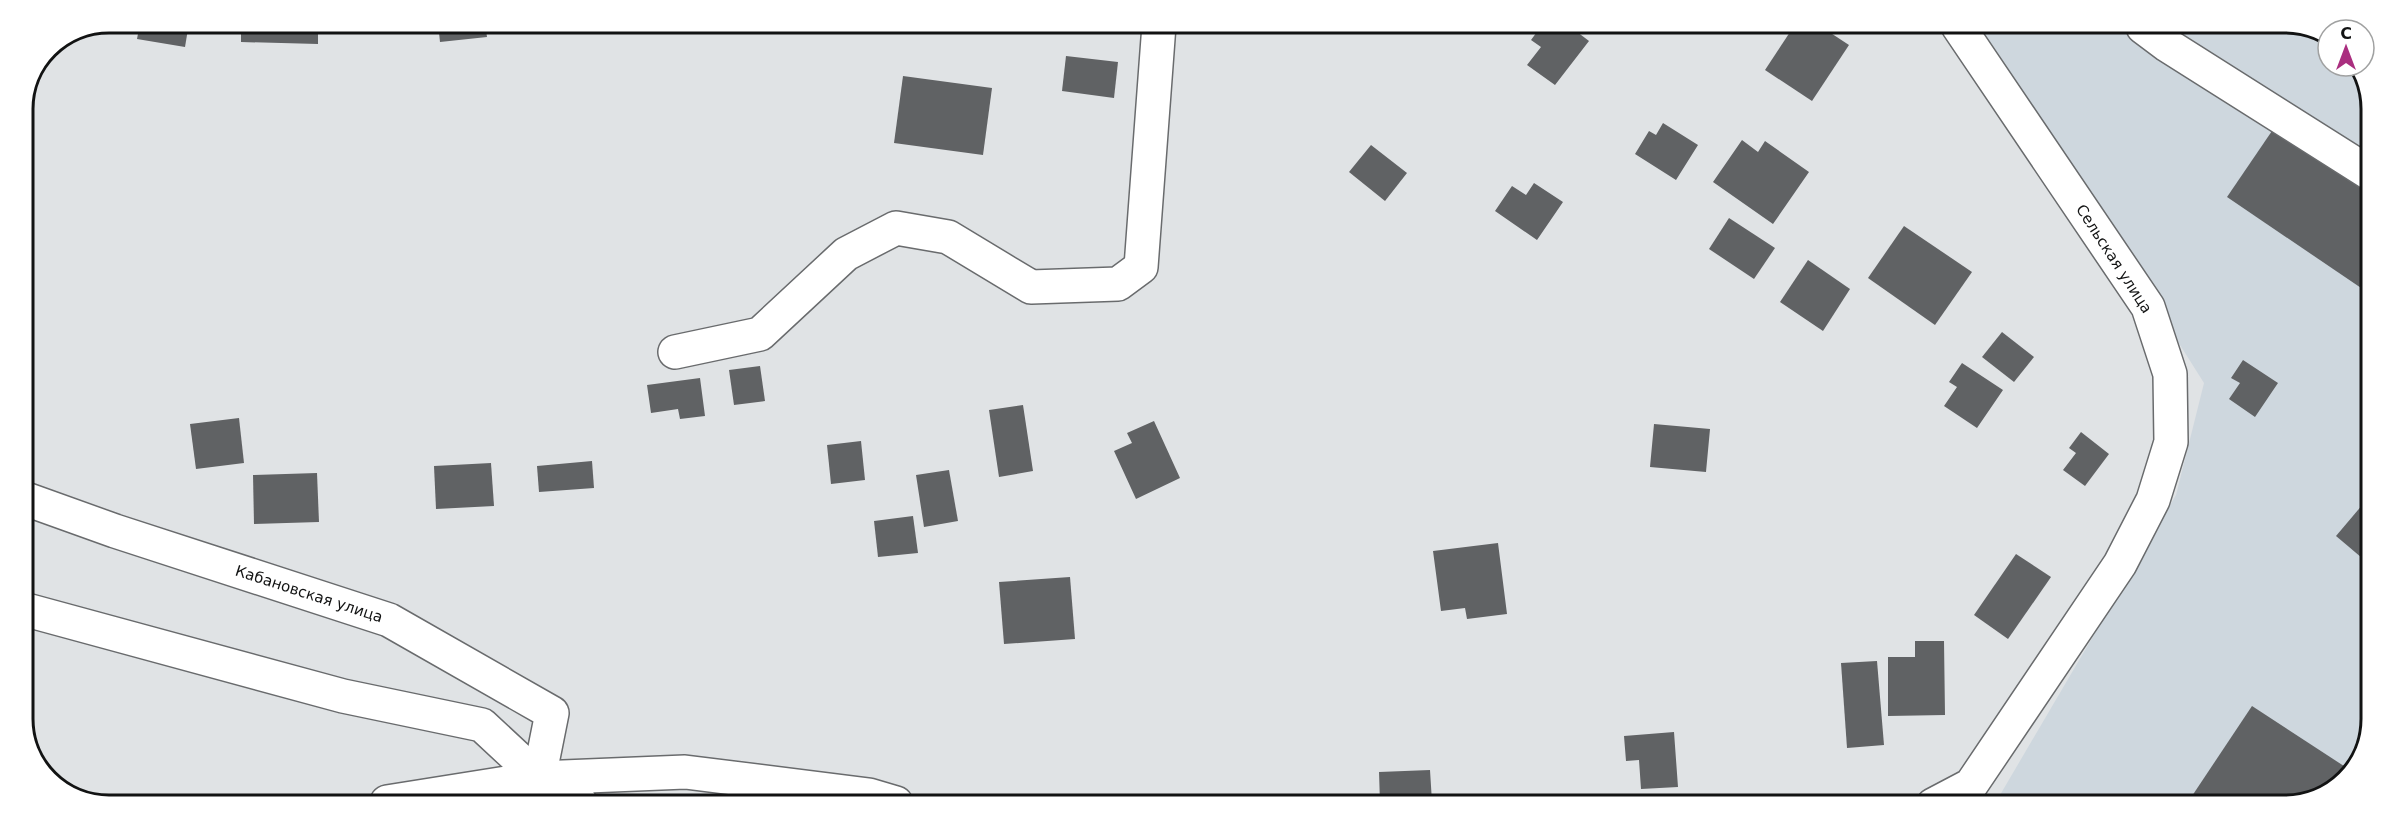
<svg xmlns="http://www.w3.org/2000/svg" width="2394" height="828" font-family="'DejaVu Sans',sans-serif">
<style>
.built{fill:#ced7de}
.building{fill:#606264}
.lines{fill:none;stroke-linecap:round;stroke-linejoin:round}
.minor-casing{stroke:#696b6d;stroke-width:36}
.major-casing{stroke:#696b6d;stroke-width:36}
.minor{stroke:#fff;stroke-width:33}
.major{stroke:#fff;stroke-width:33}
.labels{text-anchor:middle;stroke-width:5;stroke-linejoin:round;paint-order:stroke}
.street-label{font-size:15px;fill:#121313;stroke:#fff}
.rim{fill:none;stroke:#121313;stroke-width:3}
</style>
<rect width="100%" height="100%" fill="#e0e3e5"/>
<!-- built -->
<path class="built" d="M1979,26L2312,27L2328,38V66H2357L2371,103L2367,746L2337,788L2285,805H2004L2000,795L2176,495L2204,383Z"/>
<!-- building -->
<g class="building">
<path d="M140,23H189L185,47L137,39Z"/>
<path d="M241,23H318V44L241,42Z"/>
<path d="M438,23H485L487,37L440,42Z"/>
<path d="M736,24H803V27L736,30Z"/>
<path d="M1542,25H1568L1589,41L1555,85L1527,65L1541,47L1531,40Z"/>
<path d="M1794,26H1820L1849,45L1812,101L1765,70Z"/>
<path d="M1066,56L1118,62L1114,98L1062,91Z"/>
<path d="M903,76L992,88L983,155L894,143Z"/>
<path d="M1663,123L1698,145L1676,180L1635,154L1649,131L1656,135Z"/>
<path d="M2274,128L2371,194L2370,294L2227,197Z"/>
<path d="M1742,140L1758,152L1765,141L1809,172L1773,224L1713,182Z"/>
<path d="M1371,145L1407,173L1385,201L1349,172Z"/>
<path d="M1534,183L1563,202L1537,240L1495,211L1512,186L1526,195Z"/>
<path d="M1729,218L1775,248L1754,279L1709,249Z"/>
<path d="M1904,226L1972,272L1935,325L1868,278Z"/>
<path d="M1808,260L1850,289L1823,331L1780,302Z"/>
<path d="M2002,332L2034,357L2014,382L1982,357Z"/>
<path d="M2243,360L2278,383L2255,417L2229,399L2240,383L2231,378Z"/>
<path d="M1962,363L2003,390L1977,428L1944,406L1957,387L1949,382Z"/>
<path d="M760,366L765,401L734,405L729,370Z"/>
<path d="M700,378L705,416L680,419L678,409L651,413L647,385Z"/>
<path d="M1023,405L1033,471L999,477L989,410Z"/>
<path d="M239,418L244,463L196,469L190,424Z"/>
<path d="M1154,421L1180,478L1136,499L1114,451L1132,443L1127,433Z"/>
<path d="M1654,424L1710,429L1706,472L1650,467Z"/>
<path d="M2081,432L2109,454L2085,486L2063,470L2076,453L2069,448Z"/>
<path d="M861,441L865,480L831,484L827,445Z"/>
<path d="M592,461L594,488L539,492L537,466Z"/>
<path d="M491,463L494,506L436,509L434,466Z"/>
<path d="M949,470L958,521L924,527L916,475Z"/>
<path d="M317,473L319,522L254,524L253,475Z"/>
<path d="M2369,497L2368,563L2336,536Z"/>
<path d="M913,516L918,553L878,557L874,521Z"/>
<path d="M1498,543L1507,614L1467,619L1465,608L1441,611L1433,551Z"/>
<path d="M2016,554L2051,577L2008,639L1974,615Z"/>
<path d="M1070,577L1075,639L1004,644L999,582Z"/>
<path d="M1915,641H1944L1945,715L1888,716V657H1915Z"/>
<path d="M1877,661L1884,745L1847,748L1841,663Z"/>
<path d="M2252,706L2350,770L2337,788L2285,805H2186Z"/>
<path d="M1674,732L1678,787L1641,789L1639,760L1626,761L1624,736Z"/>
<path d="M1430,770L1432,802L1380,804L1379,772Z"/>
</g>
<g class="lines">
<defs>
<g id="minor">
<path d="M2143,27L2167,45L2371,174"/>
<path d="M675,352L760,334L846,254L896,228L948,237L1031,287L1118,284L1141,267L1159,25"/>
<path d="M23,498L115,531L389,620L552,713L539,778"/>
<path d="M23,609L343,696L482,725L539,778L580,802"/>
<path d="M1933,805L1971,785L2120,564L2153,500L2171,442L2170,374L2148,307L1958,26"/>
</g>
<path id="major" d="M387,802L539,778L685,772L869,795L896,803"/>
</defs>
<!-- minor casing -->
<use href="#minor" class="minor-casing"/>
<!-- major casing -->
<use href="#major" class="major-casing"/>
<!-- minor -->
<use href="#minor" class="minor"/>
<!-- major -->
<use href="#major" class="major"/>
</g>
<g class="labels">
<!-- street labels -->
<g class="street-label">
<text transform="translate(2114 259) rotate(57)" y="5">Сельская улица</text>
<text transform="translate(309 594) rotate(18)" y="5">Кабановская улица</text>
</g>
</g>
<!-- crop -->
<path d="M0 0H2394V828H0ZM109 33H2285A76 76 0 0 1 2361 109V719A76 76 0 0 1 2285 795H109A76 76 0 0 1 33 719V109A76 76 0 0 1 109 33Z" fill="#fff" fill-rule="evenodd"/>
<path class="rim" d="M109 33H2285A76 76 0 0 1 2361 109V719A76 76 0 0 1 2285 795H109A76 76 0 0 1 33 719V109A76 76 0 0 1 109 33Z"/>
<!-- north arrow -->
<g transform="translate(2346 48)"><circle r="28" fill="#ffffff" stroke="#a0a1a1" stroke-width="1.5"/>
<path d="M0-4.5L10 22L0 15L-10 22Z" fill="#aa2e7f"/>
<text y="-9" font-size="16" font-weight="bold" text-anchor="middle" fill="#121313">С</text>
</g>
</svg>
